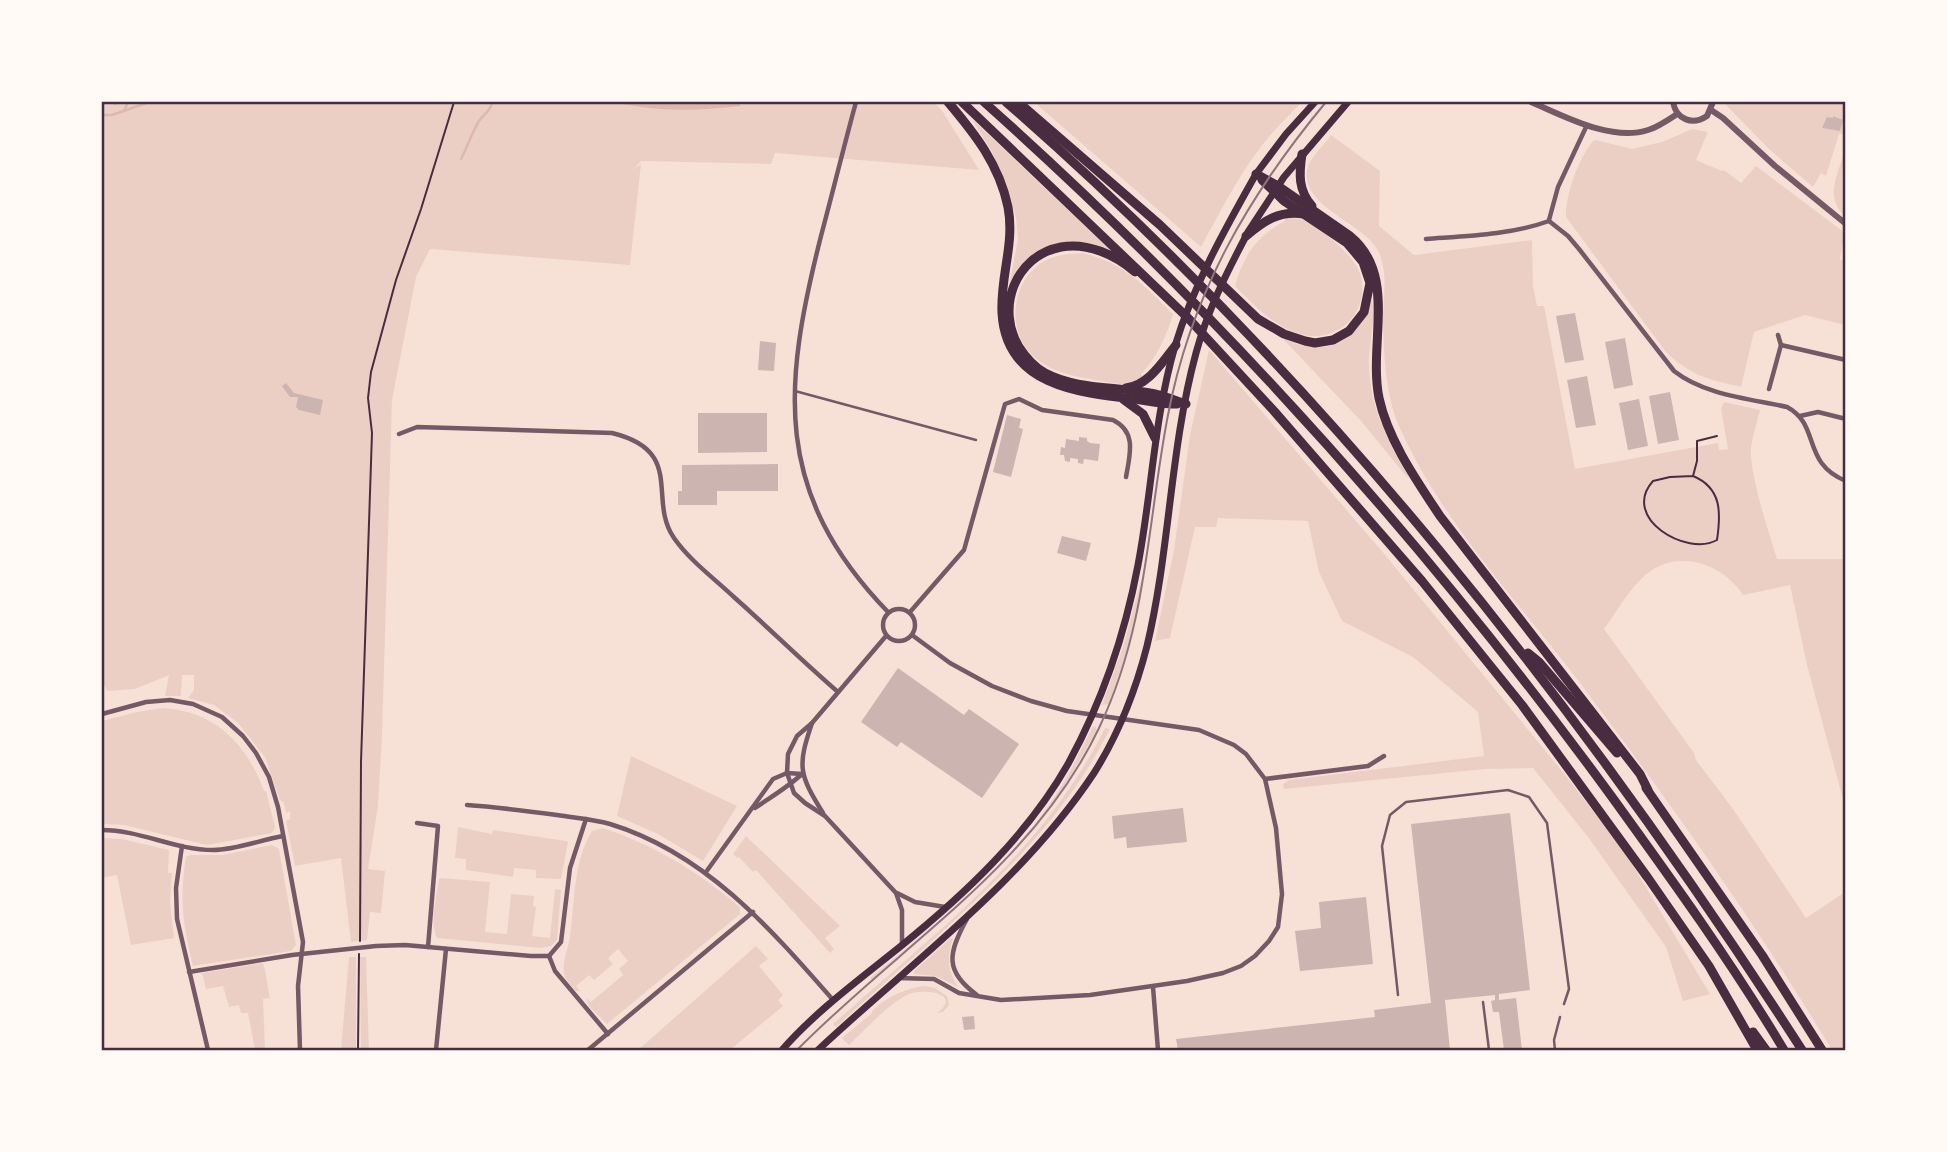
<svg xmlns="http://www.w3.org/2000/svg" width="1947" height="1152" font-family="Montserrat,sans-serif">
<style>
.green{fill:#ebcfc5}
.water{fill:#dcb8b0}
.lines{fill:none;stroke-linecap:round;stroke-linejoin:round}
.stream{stroke:#dcb8b0;stroke-width:2.5}
.building{fill:#ccb4b1}
.path{stroke:#4a2c40;stroke-width:2}
.service{stroke:#755966;stroke-width:2.5}
.minor{stroke:#755966;stroke-width:4.5}
.tertiary{stroke:#755966;stroke-width:6}
.secondary{stroke:#4a2c40;stroke-width:7}
.primary{stroke:#4a2c40;stroke-width:7}
.motorway{stroke:#4a2c40;stroke-width:9}
.tram{stroke:#8f747c;stroke-width:2}
.neatline{fill:none;stroke:#4a2c40;stroke-width:2.5}
</style>
<rect width="100%" height="100%" fill="#f7e1d7"/>
<!-- green -->
<g class="green">
<path d="M102,102H934L943,112L979,170L775,153L771,164L641,161L634,169L641,164L630,265L430,249L416,277L392,400L382,735L378,806L368,869L385,871L381,913L370,912L367,940L351,942L341,858L295,866L286,821L290,819V811L286,813L284,803L280,800L265,757L238,723L214,705L188,698L194,690V675H182L181,696H165L169,675L135,689L107,691L102,680Z"/>
<path d="M1034,102H1302C1293,111 1284,120 1275,130C1244,164 1223,207 1201,247Z"/>
<path d="M1723,102H1845V133L1839,134L1826,176L1821,173L1813,187L1770,150Z"/>
<path d="M972,119L1110,250L1079,242L1048,247L1008,291L1018,239L1016,217L1004,178L992,152Z"/>
<path d="M1692,129L1708,132L1696,160L1722,171L1724,170L1741,183L1756,166L1845,233L1840,259L1845,261V325L1805,315L1754,332L1741,387C1707,379 1691,376 1665,351L1566,217C1565,196 1579,157 1593,141L1596,140L1632,149L1662,142Z"/>
<path d="M1331,135L1380,171L1379,226L1414,255L1532,240L1533,286L1537,306H1544L1575,469L1718,443L1719,450L1728,449L1721,409L1724,402L1760,410C1757,422 1753,435 1751,447C1749,474 1769,532 1777,559H1845V807L1807,665L1790,585L1743,595C1720,560 1671,547 1640,580C1626,594 1616,613 1604,629L1694,753L1696,760L1733,809L1806,918L1845,892V1050H1832C1754,921 1668,799 1577,679C1515,598 1442,522 1400,428C1385,396 1384,355 1383,320C1383,297 1388,278 1380,255C1369,223 1296,208 1308,166C1312,156 1325,144 1331,135Z"/>
<path d="M1845,151V216C1824,198 1838,173 1845,151Z"/>
<path d="M1284,217C1291,218 1299,218 1305,221C1324,231 1356,256 1361,277C1370,314 1335,345 1300,334C1273,326 1254,305 1235,286C1243,256 1257,236 1285,221Z"/>
<path d="M1083,253C1126,264 1142,284 1173,314C1167,335 1156,359 1141,374L1143,377L1125,385C1099,380 1065,378 1042,363C1008,342 1007,291 1037,266C1050,255 1066,254 1083,253Z"/>
<path d="M1372,300C1377,319 1368,344 1369,364C1369,405 1388,442 1408,476L1407,477L1361,421L1284,340V338C1325,360 1358,341 1372,300Z"/>
<path d="M1209,350L1386,556L1566,776L1626,854L1710,994L1683,1001L1666,947L1588,837L1533,768L1485,769L1284,789L1283,784L1289,780L1484,756L1478,712L1413,657L1342,621L1319,572L1308,521L1218,518L1216,527H1195L1170,638L1155,641L1174,550L1190,435Z"/>
<path d="M1142,577C1146,600 1118,678 1109,704L1102,705L1123,647Z"/>
<path d="M163,708C215,711 247,744 264,791H266L275,827L272,833L207,845L124,825L102,824V721L137,712Z"/>
<path d="M1093,726L1096,727V731C1082,757 1068,782 1051,805C1001,873 935,926 872,981L870,978C935,925 1003,872 1051,802C1068,778 1080,752 1093,726Z"/>
<path d="M1105,728L1110,729C1048,852 935,935 836,1027L833,1024C936,932 1042,854 1105,728Z"/>
<path d="M631,756L737,806L703,861L658,834L617,816Z"/>
<path d="M458,827L492,834L493,830L566,841L568,842L561,879L536,878V870L514,868L513,877L466,870V859L455,858Z"/>
<path d="M603,828C656,846 697,871 740,907V914L607,1024L589,1006L586,998L591,1002L623,975L619,969L628,961L618,949L608,958L613,964L594,980L589,975L576,986L580,991H576C571,985 565,980 564,973C562,960 569,948 570,936C575,900 573,862 592,831Z"/>
<path d="M746,836L840,926L825,938L834,949L830,953L756,870L753,872L739,857L737,858L733,854Z"/>
<path d="M102,838L122,839L169,850L168,873H172L170,902L174,938L131,945L117,875L102,878Z"/>
<path d="M272,845L279,849L296,945L291,951L193,966C183,925 179,899 186,857L190,855H222Z"/>
<path d="M441,878L490,882L485,932L507,934L511,894L534,896L533,906L536,907L532,936L550,938L555,889L561,890L557,940L551,946L540,948L437,938C429,923 437,896 439,879Z"/>
<path d="M951,938L953,939C946,958 948,971 958,987L936,976L914,974V971Z"/>
<path d="M756,946L768,959L759,966L783,995L778,1000L783,1006L730,1050H638Z"/>
<path d="M349,957H356V1050H341Z"/>
<path d="M360,957H366L369,1050H361Z"/>
<path d="M263,963C267,975 267,985 270,998L263,999L265,1050H255L248,1013H241L239,1005L229,1007L223,986L206,989L202,973Z"/>
<path d="M925,986L935,988L947,996L949,1005L943,1012L937,1013C963,994 925,988 909,994C889,1003 865,1030 849,1045L842,1038L871,1014C877,1001 908,987 925,986Z"/>
</g>
<!-- water -->
<path class="water" d="M614,102H740V106C696,111 657,112 614,102Z"/>
<g class="lines">
<!-- stream -->
<g class="stream">
<path d="M115,104L117,102"/>
<path d="M124,111L128,102"/>
<path d="M102,115H112L149,102"/>
<path d="M461,159C467,148 473,130 479,121C484,114 491,111 492,102"/>
</g>
</g>
<!-- building -->
<g class="building">
<path d="M1833,116L1843,120L1840,131L1822,128L1827,117L1833,118Z"/>
<path d="M1575,313L1584,360L1565,363L1556,316Z"/>
<path d="M1625,338L1633,385L1614,389L1605,342Z"/>
<path d="M760,341L776,343L774,371L758,370Z"/>
<path d="M1587,376L1596,425L1576,428L1567,380Z"/>
<path d="M286,383L294,393L323,400L320,415L299,410L296,407L298,397H290L282,386Z"/>
<path d="M1670,392L1679,440L1658,444L1649,396Z"/>
<path d="M1639,399L1648,446L1628,450L1619,403Z"/>
<path d="M698,413H767V452L698,453Z"/>
<path d="M1007,415L1021,419L1019,428L1023,429L1011,477L993,472Z"/>
<path d="M1079,437L1087,438V441L1090,443L1100,444L1098,461L1084,459L1083,464L1078,463V459L1070,458V462L1065,461L1064,455H1060L1061,447L1065,448L1066,439L1079,441Z"/>
<path d="M778,464V491H717V505H678V491H682V465Z"/>
<path d="M1062,536L1091,543L1086,561L1057,553Z"/>
<path d="M898,668L964,715L969,709L1019,744L982,798L901,742L897,747L861,722Z"/>
<path d="M1183,808L1187,842L1127,848L1126,837L1114,839L1112,816Z"/>
<path d="M1510,813L1530,990L1499,994V1000L1516,998L1522,1050H1504L1499,1012H1493L1491,1001L1495,1000V995L1445,1000L1450,1050H1178L1176,1039L1375,1017L1374,1010L1431,1003L1411,824Z"/>
<path d="M1366,897L1373,964L1300,971L1295,931L1321,928L1319,902Z"/>
<path d="M974,1016L975,1029L964,1030L962,1017Z"/>
</g>
<g class="lines">
<!-- path -->
<g class="path">
<path d="M1693,476C1722,488 1721,513 1717,540C1687,557 1620,518 1653,481L1670,477L1693,476L1697,461V441L1717,436"/>
<path d="M360,941L361,762L372,433L368,398L371,372L396,280L421,209L454,102"/>
<path d="M358,1050L359,954"/>
</g>
<!-- service -->
<g class="service">
<path d="M795,391L976,440"/>
<path d="M1398,995L1382,846L1390,815L1406,802L1508,790L1529,797L1547,823L1569,989L1564,1004"/>
<path d="M1483,1002L1489,1050"/>
<path d="M1555,1050L1554,1040L1560,1017"/>
</g>
<!-- minor -->
<g class="minor">
<path d="M856,102C844,146 833,191 821,236C783,386 772,492 888,612"/>
<path d="M1549,220L1558,187L1587,125"/>
<path d="M1549,221L1568,236L1579,249L1674,371C1704,395 1751,399 1787,407C1821,425 1801,463 1846,481"/>
<path d="M1426,239C1467,236 1510,235 1549,221"/>
<path d="M1778,335L1781,345"/>
<path d="M1769,389L1781,345L1846,360"/>
<path d="M1800,416L1818,412L1846,419"/>
<path d="M399,434L417,427L612,433C686,451 647,499 674,538C690,561 715,579 735,598C770,629 803,662 838,692"/>
<circle cx="899" cy="625" r="16"/>
<path d="M910,612L964,550L1005,404L1019,399L1042,410L1113,420C1137,432 1130,454 1126,477"/>
<path d="M886,636L812,723L797,736L788,754L787,773L794,793L805,803L825,816L896,893L902,910V944"/>
<path d="M102,714L146,702L170,700L193,704L222,717L243,736L256,753L269,777L278,807L303,942L298,986L300,1050"/>
<path d="M812,723C797,767 799,774 823,813"/>
<path d="M1265,779L1368,766L1384,756"/>
<path d="M467,805C497,807 527,811 557,815C575,818 592,819 610,824C705,853 770,928 833,1000"/>
<path d="M755,808C771,797 788,787 802,774"/>
<path d="M417,823L438,826L428,947"/>
<path d="M102,830C140,830 175,850 213,850C236,850 260,840 283,836"/>
<path d="M182,846L176,888L177,919L208,1050"/>
<path d="M706,872L773,779L787,773L802,774"/>
<path d="M897,893L915,902L945,907"/>
<path d="M967,919C948,953 944,971 977,995"/>
<path d="M549,956L555,971L608,1034"/>
<path d="M189,972L292,955L376,946L405,945L531,956H549L561,942L570,868L586,819"/>
<path d="M898,978L934,979L959,993L1001,1000L1090,995L1187,981L1223,973L1241,966L1255,956L1269,941L1278,927L1282,894L1276,828L1265,779L1246,754L1234,745L1199,730L1067,711L1031,701L992,686L950,663L912,635"/>
<path d="M1153,987L1158,1050"/>
<path d="M436,1050L446,949"/>
<path d="M588,1050L753,912"/>
</g>
<!-- tertiary -->
<g class="tertiary">
<path d="M1531,102C1564,116 1611,142 1648,130C1658,127 1668,120 1677,114"/>
<path d="M1673,102C1676,119 1692,126 1707,116L1713,102"/>
<path d="M1711,110L1723,118L1775,166L1846,224"/>
</g>
<!-- secondary -->
<g class="secondary">
<path d="M1256,174L1286,134L1315,102"/>
<path d="M1248,232L1284,177L1348,102"/>
</g>
<!-- primary -->
<g class="primary">
<path d="M782,1050C816,1011 860,979 901,946C965,894 1027,836 1068,764C1102,702 1125,634 1138,565C1152,492 1154,418 1175,346C1193,286 1225,229 1256,174"/>
<path d="M818,1050C912,962 1022,882 1094,773C1118,735 1136,689 1147,646C1170,550 1170,448 1196,353C1207,312 1226,274 1246,236"/>
</g>
<!-- motorway -->
<g class="motorway">
<path d="M948,102C975,134 999,164 1008,207C1015,244 1000,276 1002,313C1006,385 1077,393 1135,399C1149,401 1162,404 1177,404"/>
<path d="M962,102L1188,318L1274,411L1422,581L1522,705L1648,878L1709,966L1757,1050"/>
<path d="M984,102C1218,311 1427,544 1612,797C1672,880 1732,963 1784,1050"/>
<path d="M1006,102C1319,375 1578,702 1802,1050"/>
<path d="M1018,102L1160,225L1258,319L1284,334L1305,341L1315,343L1333,340L1349,331L1364,312L1370,283L1363,262L1347,243L1284,201L1262,180"/>
<path d="M1302,154C1299,174 1298,190 1312,206"/>
<path d="M1256,174L1278,186L1350,236C1398,275 1368,343 1379,398C1388,440 1417,481 1440,516L1640,774L1648,790"/>
<path d="M1246,236C1264,221 1279,210 1304,214"/>
<path d="M1135,272C1116,255 1087,242 1061,247C1014,256 996,309 1019,347C1026,358 1034,367 1045,373C1077,390 1116,386 1150,393C1162,395 1174,400 1186,404"/>
<path d="M1126,388C1149,385 1162,362 1176,345"/>
<path d="M1124,400L1143,414L1155,438"/>
<path d="M1528,653L1539,662L1617,753"/>
<path d="M1646,788L1762,955L1822,1050"/>
<path d="M1753,1032L1766,1050"/>
</g>
<!-- tram -->
<path class="tram" d="M797,1050C901,944 1033,867 1099,728C1148,625 1147,523 1168,415C1191,294 1248,196 1326,102"/>
</g>
<!-- border -->
<rect width="1947" height="1152" fill="none" stroke="#fffaf5" stroke-width="206"/>
<rect x="103" y="103" width="1741" height="946" class="neatline"/>
</svg>
